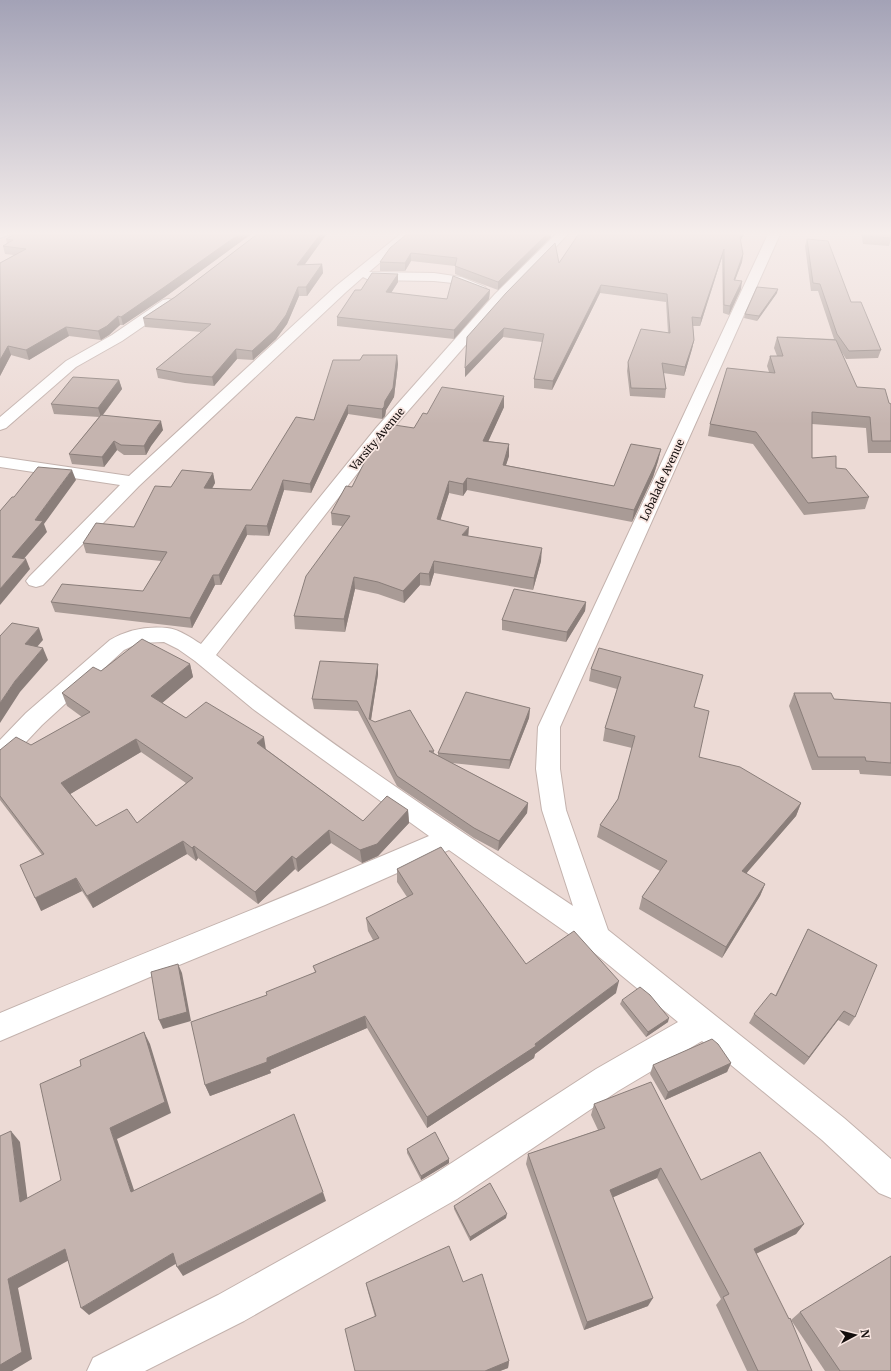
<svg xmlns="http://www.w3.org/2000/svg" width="891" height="1371" font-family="Merriweather,serif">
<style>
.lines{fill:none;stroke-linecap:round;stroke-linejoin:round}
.street-casing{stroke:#c3b2ad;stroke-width:2}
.street{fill:#fff;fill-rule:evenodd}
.wall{fill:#a99b96;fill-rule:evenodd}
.shaded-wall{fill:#8a7e7a}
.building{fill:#c5b4af;stroke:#8a7e7a;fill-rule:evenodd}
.labels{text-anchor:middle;stroke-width:3.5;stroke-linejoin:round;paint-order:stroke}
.far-street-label{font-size:11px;fill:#130d0c;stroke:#f9e7e2}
</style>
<rect width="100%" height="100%" fill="#ecdad5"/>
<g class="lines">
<defs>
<g id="street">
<path d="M0,232H12L10,234L0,238Z"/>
<path d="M403,232H416L369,272L434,273L461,277L485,287L487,290L485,293L480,294L453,283L434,281L369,280L363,277L346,292L139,486L43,585L36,587L29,585L26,581L29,577L120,485L0,467V457L129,476L336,286Z"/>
<path d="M558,232H570L505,300L388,434L216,655C329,745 452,825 573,906L542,810L536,769L538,727L769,232H781L560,727V769L566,810L608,930L844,1118L891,1159V1198L879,1193L822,1140L702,1041L618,1091L457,1199L244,1321L145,1371H87L93,1358L218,1295L433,1175L596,1069L678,1022L587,947L449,850L325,905L150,977L0,1041V1013C143,953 287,897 429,836L253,709L195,661L178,649L164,642L139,643L124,650L42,725L8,761L0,764V740L26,713L110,640C127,630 147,626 167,628C179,629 191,638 201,644L376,428L495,294Z"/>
<path d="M168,299L173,300L175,303L173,306L122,341L76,367L6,428L0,430V417L66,361L112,335L163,300Z"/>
</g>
</defs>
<!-- street casing -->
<use href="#street" class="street-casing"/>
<!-- street -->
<use href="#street" class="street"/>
</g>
<!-- wall -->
<g class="wall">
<path d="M18,232H254L165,297L123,325H120L109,335L101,340L69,336L29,360L11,355L0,376V263L14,255L5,254L3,246L7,243L6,239Z"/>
<path d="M260,232H328L304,265L322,264L323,273L307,296H299L287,324L276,339L253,360L237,359L214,386L185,383L158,378L156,369L201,332L145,327L143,318L175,297Z"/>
<path d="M409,232H551V237L498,290L455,274V266L411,261L405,271H380V262Z"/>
<path d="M580,232H745L740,241L743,254L742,262L735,280L741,289L729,315L723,313L722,257L700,326H693L694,340L692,349L684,376L663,373L666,389L665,398L630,396L627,371L628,362L668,333L666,302L600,293L552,390L534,388V379L542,342L503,337L465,377V368L559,263Z"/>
<path d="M861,232H891V239L889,246L863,244Z"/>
<path d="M807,239L851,302L881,350L878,358L846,359L841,351L857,387L891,404V453H868L866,428L812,424V458L836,468L869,497L865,509L804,515L753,444L708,436L710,424L769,372L767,366L770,356H777L774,348L777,337L834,339L818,291H811L805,246Z"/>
<path d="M398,274V282L391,293L447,299L490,290L489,299L454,339L337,326V317L361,290Z"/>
<path d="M777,293L757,321L744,318L745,314Z"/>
<path d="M397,355L398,364L394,397L386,410L385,416L382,419L348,414L311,493L284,490L269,536L247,535L221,585H215L192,628L55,612L51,602L143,591L161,561L86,553L83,543L134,527L171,487L213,473L215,483L212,489L251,490L314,420L360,360Z"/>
<path d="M119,380L122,389L103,415L163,430L151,446L146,455H124L117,450L104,467L72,464L69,454L99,417L54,414L51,404Z"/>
<path d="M504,396V407L488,441L509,444V456L506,465L614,486L661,449L658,461L653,477L632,522L467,490L463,496L449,493L440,520L468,536L541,561L533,590L434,573L430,586L420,585L404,603L378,594L355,589L345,632L295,629L294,616L342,526L332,525L331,513L352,487L414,428L427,414Z"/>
<path d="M586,602L585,611L566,642L502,630V620Z"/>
<path d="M599,648L695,707L699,757L801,803L796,816L746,873L765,884L760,896L722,958L639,909L642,897L660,871L597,837L600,825L618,799L632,748L603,741L605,728L617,689L589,681L591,669Z"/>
<path d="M190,664L193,677L162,703L186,718L266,749L363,821L408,810L409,823L378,856L362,863L331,843L298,872L295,869L258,904L198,858L196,861L187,854L93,908L82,891L41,911L42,855L0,800V750L31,745L82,717L67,706L62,693L101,671ZM141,752L186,783L137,823L96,826L70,794Z"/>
<path d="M378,664V674L371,720L434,751V753L438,756V753L530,708L529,718L509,769L452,763L528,803L527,813L498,851L474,838L397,786L358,711L314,709L312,699Z"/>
<path d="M794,693L834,699L891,703V776L860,774L859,770H812L789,706Z"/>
<path d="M397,869L526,964L616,993L535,1054L534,1058L427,1128L367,1028L270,1070L271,1073L210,1096L205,1085L267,996L315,972L313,966L373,940L368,931L366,918L407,897L397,882Z"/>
<path d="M808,929L855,1017L849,1026L838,1020L804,1065L749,1023L754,1014L775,996Z"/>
<path d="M622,1000L668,1022L646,1037L620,1004Z"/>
<path d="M731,1063L727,1072L665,1100L650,1074L653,1065Z"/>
<path d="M594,1104L701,1180L804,1224L796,1234L756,1254L812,1371H747L716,1305L721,1299L657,1178L613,1197L648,1306L584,1330L526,1164L528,1154L598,1130L591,1115Z"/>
<path d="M407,1149L449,1163L421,1180L407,1153Z"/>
<path d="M454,1206L506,1218L470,1241L454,1209Z"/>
<path d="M463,1282L509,1361L508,1368L500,1371H355L375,1317L368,1292L366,1283Z"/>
<path d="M800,1312L891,1371H825L791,1320Z"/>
</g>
<!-- shaded-wall -->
<g class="shaded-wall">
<path d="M242,232H254L165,297L123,325L121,317Z"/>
<path d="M322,232H328L298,274L297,265Z"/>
<path d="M549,232H551V237L498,290V282Z"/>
<path d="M742,232H745L738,245L740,237Z"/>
<path d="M724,249L722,257L700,326L701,318Z"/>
<path d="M411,253V261L405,271V263Z"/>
<path d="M743,254L742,262L732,288L734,280Z"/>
<path d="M322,264L323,273L307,296L306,287Z"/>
<path d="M398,274V282L386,301V292Z"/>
<path d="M742,281L741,289L729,315L730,306Z"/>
<path d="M601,285L600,293L552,390L553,381Z"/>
<path d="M298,287L299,296L287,324L276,339L253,360L252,351Z"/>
<path d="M778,289L777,293L757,321L759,316Z"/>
<path d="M490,290L489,299L454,339V330Z"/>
<path d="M118,316L120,325L109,335L101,340L98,331Z"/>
<path d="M66,327L69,336L29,360L26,350Z"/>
<path d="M504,328L503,337L465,377V368Z"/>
<path d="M694,340L692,349L684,376L685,367Z"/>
<path d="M8,346L11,355L0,376V360Z"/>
<path d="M236,349L237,359L214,386L212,377Z"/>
<path d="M397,355L398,364L394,397L386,410L385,416L382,419V409Z"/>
<path d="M119,380L122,389L101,417L98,408Z"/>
<path d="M504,396V407L483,453V441Z"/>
<path d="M348,405V414L311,493L310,484Z"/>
<path d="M161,421L163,430L151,446L146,455L144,446L149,437Z"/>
<path d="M114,441L117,450L104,467L102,457Z"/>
<path d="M509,444V456L502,477L503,465Z"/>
<path d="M661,449L658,461L653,477L632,522L634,510Z"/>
<path d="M72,470L76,480L44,524L47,532L16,568L12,557L35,520Z"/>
<path d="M213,473L215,483L206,498L204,488Z"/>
<path d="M467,478V490L463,496V484Z"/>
<path d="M283,480L284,490L269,536L267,526Z"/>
<path d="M449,481V493L437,531V519Z"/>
<path d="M246,525L247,535L221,585L219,575Z"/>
<path d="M469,527L468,540L462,535Z"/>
<path d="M542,548L541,561L533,590L534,578Z"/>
<path d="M26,559L30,569L0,605V589Z"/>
<path d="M434,561V573L430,586L429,574Z"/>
<path d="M420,573V585L404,603L403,591Z"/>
<path d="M213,575L215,585L192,628L190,618Z"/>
<path d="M354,577L355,589L345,632L344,619Z"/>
<path d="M586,602L585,611L566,642L567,632Z"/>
<path d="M39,628L43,640L30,655L25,644Z"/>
<path d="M43,648L48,660L20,692L0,723V703L15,681Z"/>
<path d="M190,664L193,677L155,709L151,696Z"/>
<path d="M378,664V674L370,726L369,719Z"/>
<path d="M530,708L529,718L509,769L510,760Z"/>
<path d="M264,737L266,750L257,743Z"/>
<path d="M136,739L141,752L67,796L61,783Z"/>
<path d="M528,803L527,813L498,851L499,841Z"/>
<path d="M801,803L796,816L738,883L742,871Z"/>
<path d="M408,810L409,823L378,856L362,863L360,850Z"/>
<path d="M329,830L331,843L298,872L296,859Z"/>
<path d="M183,841L187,854L93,908L87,896Z"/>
<path d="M194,846L198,858L196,861L192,848Z"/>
<path d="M292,856L295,869L258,904L255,892Z"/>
<path d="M76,878L82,891L41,911L35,898Z"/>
<path d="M765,884L760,896L722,958L726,947Z"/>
<path d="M178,964L182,973L191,1021L163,1029L159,1020Z"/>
<path d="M619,981L616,993L535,1054L534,1058L427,1128V1117L535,1044Z"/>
<path d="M844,1011L838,1020L804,1065L809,1057Z"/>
<path d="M365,1016L367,1028L270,1070L271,1073L210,1096L205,1085Z"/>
<path d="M669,1018L668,1022L646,1037L648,1032Z"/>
<path d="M144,1032L150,1044L171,1113L117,1139L138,1202L131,1192L110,1128Z"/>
<path d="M731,1063L727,1072L665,1100L668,1092Z"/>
<path d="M11,1131L20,1142L29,1211L20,1202Z"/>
<path d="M449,1159V1163L421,1180V1176Z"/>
<path d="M661,1168L657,1178L607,1200L610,1190Z"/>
<path d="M323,1192L326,1201L183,1276L177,1267Z"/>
<path d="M507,1214L506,1218L470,1241V1237Z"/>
<path d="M804,1224L796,1234L747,1258L754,1249Z"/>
<path d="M65,1249L73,1258L18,1288L32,1359L12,1371H0V1365L8,1279Z"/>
<path d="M173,1253L179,1262L89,1315L81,1308Z"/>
<path d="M653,1298L648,1306L584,1330L587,1322Z"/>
<path d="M509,1361L508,1368L500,1371H485Z"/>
</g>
<!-- building -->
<g class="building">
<path d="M18,232H242L163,288L121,317L118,316L107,326L98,331L66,327L26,350L8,346L0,360V263L26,249L3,246L13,240L6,239Z"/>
<path d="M260,232H322L297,265L322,264L306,287H298L286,315L275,330L252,351L236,349L212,377L183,374L156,369L211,324L143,318L175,297Z"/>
<path d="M409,232H549L498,282L455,266L457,258L411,253L405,263L380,262L390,248Z"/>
<path d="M580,232H742L740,237L743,254L734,280L742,281L730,306L724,305V249L701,318L692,317L694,340L685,367L662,363L666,389L631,388L628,362L641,329L670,333L667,294L601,285L553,381L534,379L544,334L504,328L465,368L467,337L506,293L555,243L559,263Z"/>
<path d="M865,232H891V238L866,236Z"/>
<path d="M807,239L828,241L851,302H861L881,350L849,351L837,334L820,284L813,283Z"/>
<path d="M372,273L398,274L386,292L447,299L453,276L490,290L454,330L337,317L355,290H361Z"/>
<path d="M757,287L778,289L759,316L745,314Z"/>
<path d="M777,337L836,340L857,387L885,389L889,403L891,404V441H872L870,417L812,412V458L836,456V468L846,469L869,497L808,503L756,432L710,424L727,368L775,373L770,356H783Z"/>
<path d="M363,355H397L393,388L385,401L384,407L382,409L348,405L310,484L283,480L267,526L246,525L219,575H213L190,618L51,602L62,584L143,591L167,552L83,543L96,523L134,527L155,486L171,487L182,470L213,473L204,488L251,490L296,417L314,420L333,360H360Z"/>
<path d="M73,377L119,380L98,408L51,404Z"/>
<path d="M442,387L504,396L483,441L509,444L503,465L614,486L631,444L661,449L655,465L634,510L467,478L463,484L449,481L437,519L469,527L462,535L542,548L534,578L434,561L429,574L420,573L403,591L378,582L354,577L344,619L294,616L306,576L350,516L331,513L346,486L352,487L376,439L388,424L414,428L423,413L427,414Z"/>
<path d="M101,415L161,421L149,437L144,446L121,445L114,441L102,457L69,454Z"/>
<path d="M38,467L72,470L35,520L43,521L12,557L26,559L0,589V511L12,497H14Z"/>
<path d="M514,589L586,602L567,632L502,620Z"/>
<path d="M12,623L39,628L25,644L43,648L15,681L0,703V636Z"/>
<path d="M142,639L190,664L151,696L186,718L206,702L264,737L257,743L363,821L387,796L408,810L377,844L360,850L329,830L296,859L292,856L255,892L194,846L192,848L183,841L87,896L76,878L35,898L20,865L44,854L0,796V750L16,737L31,745L90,712L62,693L93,667L101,671ZM136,739L193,778L137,823L127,809L96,826L61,783Z"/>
<path d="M599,648L703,675L694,707L709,711L699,757L740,767L801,803L742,871L765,884L726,947L642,897L667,861L600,825L618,799L635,736L605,728L621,677L591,669Z"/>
<path d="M320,661L378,664L369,719L375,722L410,710L434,751H429L528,803L499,841L474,828L397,776L357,701L312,699Z"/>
<path d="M466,692L530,708L510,760L438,753Z"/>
<path d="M794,693H831L834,699L891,703V763L866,761L865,757H818Z"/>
<path d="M441,847L526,964L574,931L619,981L535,1044L536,1046L427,1117L365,1016L267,1058V1062L205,1085L191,1022L267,995L266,992L316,972L313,966L379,938L366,918L413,894L397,869Z"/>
<path d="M808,929L877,965L855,1017L844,1011L809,1057L754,1014L771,993L776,996Z"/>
<path d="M178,964L187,1012L159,1020L151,972Z"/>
<path d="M640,987L650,995L669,1018L648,1032L622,1000Z"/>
<path d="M144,1032L165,1102L110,1128L131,1192L294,1114L323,1192L177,1267L173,1253L81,1308L65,1249L8,1279L22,1352L0,1365V1136L11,1131L20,1202L61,1180L40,1084L81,1066L80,1060Z"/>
<path d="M712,1039L718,1044L731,1063L668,1092L653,1065Z"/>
<path d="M651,1082L701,1180L760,1152L804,1224L754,1249L789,1319L790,1318L812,1371H758L723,1297L729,1294L661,1168L610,1190L653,1298L587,1322L528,1154L605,1128L594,1104Z"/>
<path d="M435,1132L449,1159L421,1176L407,1149Z"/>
<path d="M490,1183L507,1214L470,1237L454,1206Z"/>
<path d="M449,1246L463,1282L482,1274L509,1361L485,1371H355L345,1329L376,1316L366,1283Z"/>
<path d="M891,1256V1371H840L800,1312Z"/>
</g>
<!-- sky -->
<linearGradient id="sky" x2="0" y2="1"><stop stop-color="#a3a2b6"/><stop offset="0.55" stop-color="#f6eeec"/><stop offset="1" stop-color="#f6eeec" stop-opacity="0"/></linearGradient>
<rect width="891" height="424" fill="url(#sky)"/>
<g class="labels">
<!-- far-street labels -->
<g class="far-street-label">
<text transform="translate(377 439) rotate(-50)" y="4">Varsity Avenue</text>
<text transform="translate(662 480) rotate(-65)" y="4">Lobalade Avenue</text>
</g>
</g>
<!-- north arrow -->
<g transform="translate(855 1335) rotate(83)" stroke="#f9e7e2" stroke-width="3" paint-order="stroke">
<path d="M0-3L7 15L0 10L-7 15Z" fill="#130d0c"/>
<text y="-6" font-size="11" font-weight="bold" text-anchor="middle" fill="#130d0c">N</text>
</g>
</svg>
